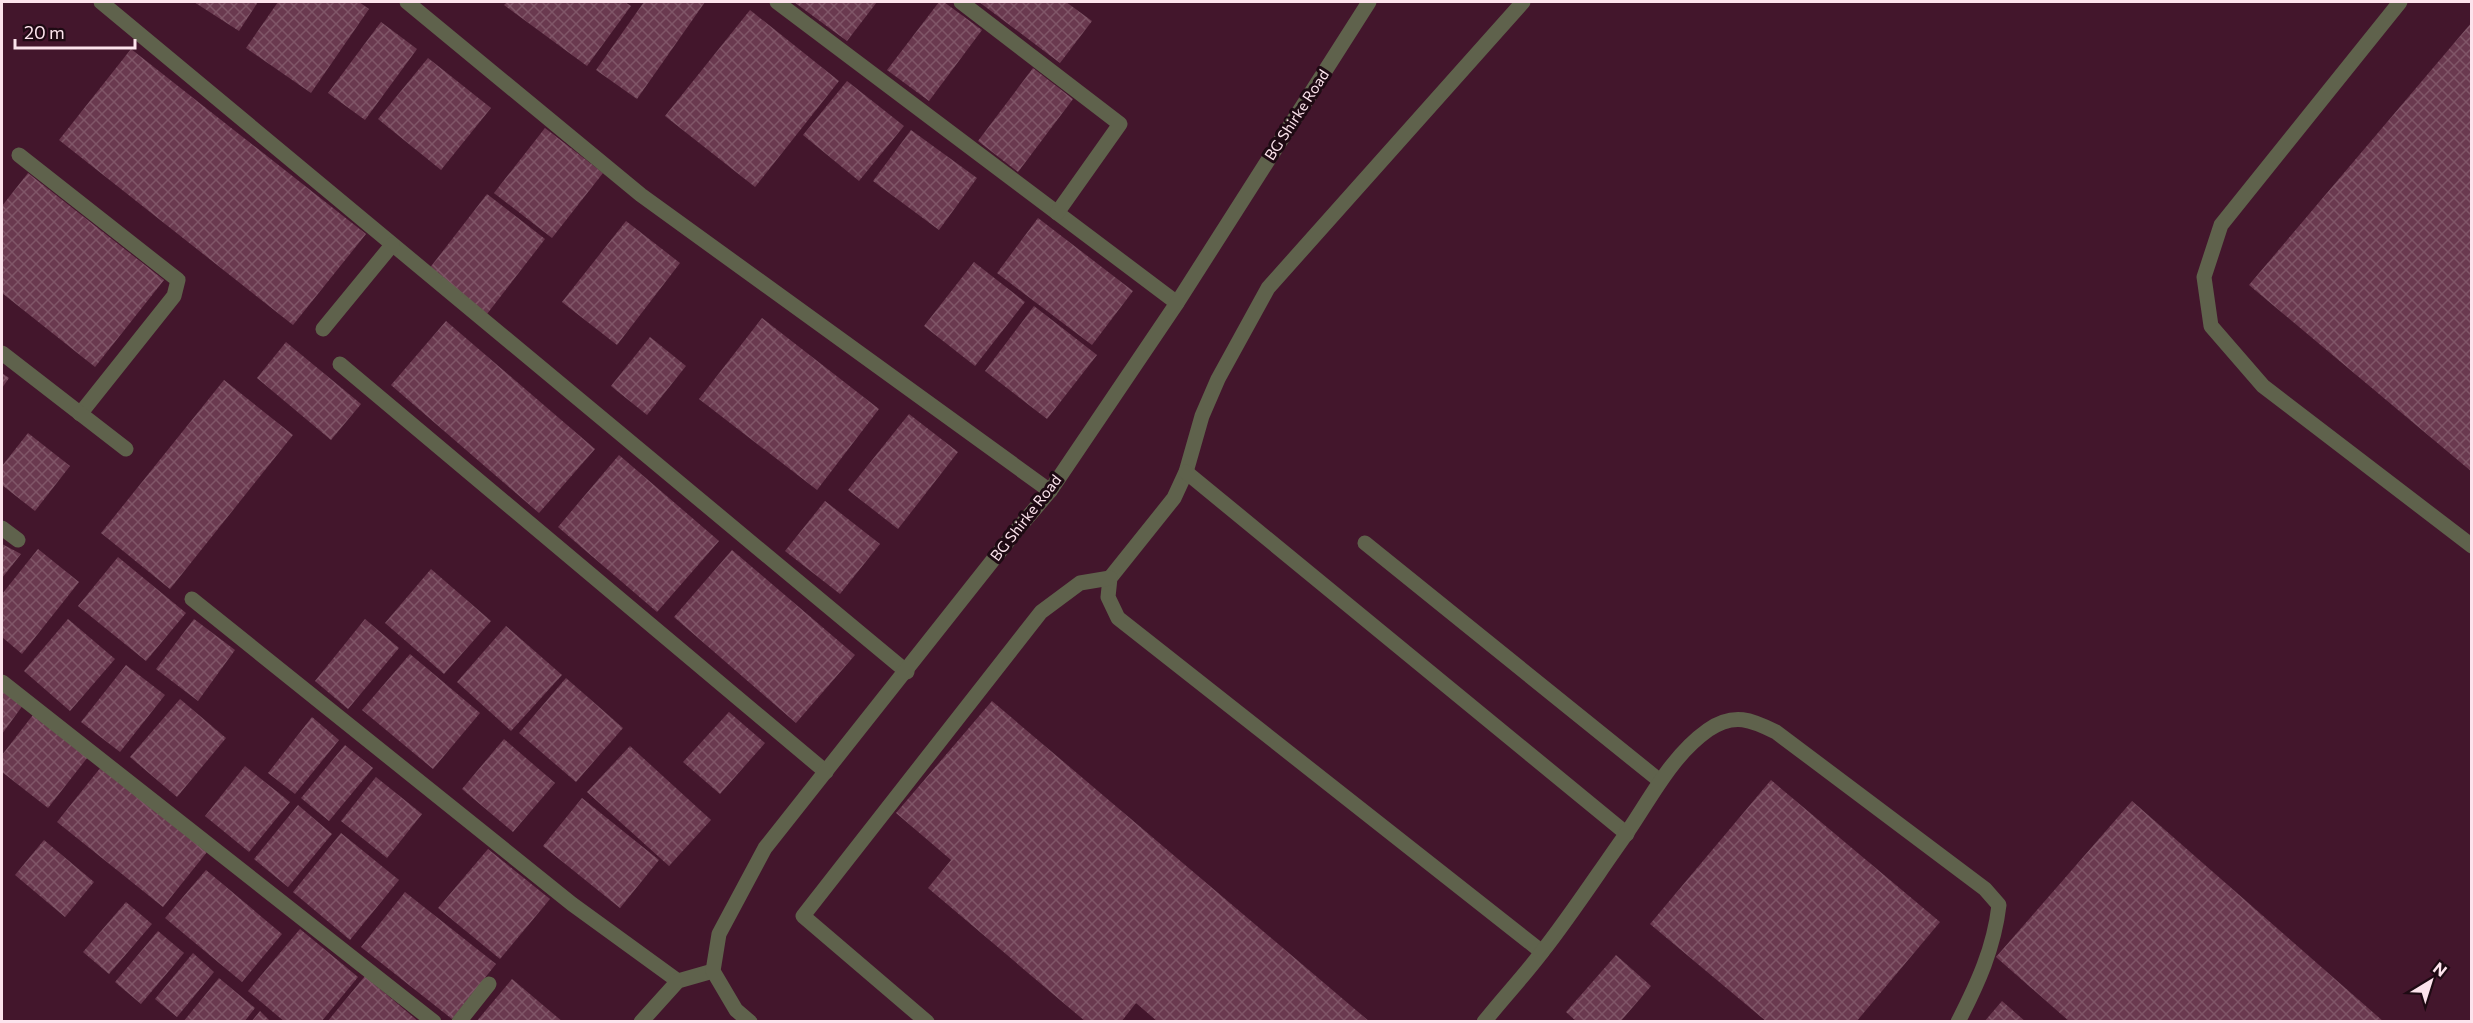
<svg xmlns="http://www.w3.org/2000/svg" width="2473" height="1023" font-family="Commissioner,sans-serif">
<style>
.building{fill:url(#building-cross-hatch)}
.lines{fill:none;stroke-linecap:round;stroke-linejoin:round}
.service{stroke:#5f624c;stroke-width:15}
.minor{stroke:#5f624c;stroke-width:15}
.tertiary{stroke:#5f624c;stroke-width:15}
.labels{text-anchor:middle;stroke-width:6;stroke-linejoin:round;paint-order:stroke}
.street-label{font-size:15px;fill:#fce3ec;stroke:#1e0a13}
</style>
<defs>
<pattern id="building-cross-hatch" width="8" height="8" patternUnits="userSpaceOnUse" patternTransform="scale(1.5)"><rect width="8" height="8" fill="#6a394f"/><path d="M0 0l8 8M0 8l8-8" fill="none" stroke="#805668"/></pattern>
</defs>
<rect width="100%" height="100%" fill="#43162c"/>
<!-- building -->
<g class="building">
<path d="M194,2H258L239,31Z"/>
<path d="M278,2H359L369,9L311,93L246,48Z"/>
<path d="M507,2H625L631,6L587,66L504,5Z"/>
<path d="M644,2H705L637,99L596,70Z"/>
<path d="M794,2H877L847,41Z"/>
<path d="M939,2H944L982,30L929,101L887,70Z"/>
<path d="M979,2H1066L1092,21L1060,63Z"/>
<path d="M750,10L839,81L755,187L665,116Z"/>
<path d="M381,22L417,49L365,120L328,93Z"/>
<path d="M2472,22V472L2249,285Z"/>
<path d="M131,49L366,234L293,325L59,140Z"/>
<path d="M428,58L491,108L441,170L378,119Z"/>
<path d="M1033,68L1073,99L1018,172L978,141Z"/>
<path d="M847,81L904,126L859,181L803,135Z"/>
<path d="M545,128L603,173L552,238L494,193Z"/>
<path d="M911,130L977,178L939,230L873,181Z"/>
<path d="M28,173L164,280L95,367L2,293V206Z"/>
<path d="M487,194L545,239L487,314L429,269Z"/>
<path d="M1038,218L1133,291L1092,345L997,273Z"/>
<path d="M626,221L680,263L617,345L562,302Z"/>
<path d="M974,262L1025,302L975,366L924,326Z"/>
<path d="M1034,306L1097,355L1047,419L985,371Z"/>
<path d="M762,318L879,409L817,490L699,399Z"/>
<path d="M446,321L595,449L539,513L391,385Z"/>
<path d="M650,337L686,366L647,415L611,386Z"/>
<path d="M286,342L361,404L331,440L257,378Z"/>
<path d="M2,373L9,378L2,388Z"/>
<path d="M224,380L293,435L170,589L101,533Z"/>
<path d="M909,414L958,452L898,529L848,490Z"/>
<path d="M28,433L70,466L35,511L2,485V466Z"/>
<path d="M619,455L719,541L657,612L558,527Z"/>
<path d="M825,501L880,544L840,594L785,551Z"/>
<path d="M2,544L21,554L2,578Z"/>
<path d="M38,549L79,582L22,654L2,637V594Z"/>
<path d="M732,550L855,655L796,723L674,617Z"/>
<path d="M118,557L186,613L146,661L78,606Z"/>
<path d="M431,569L491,621L444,674L385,623Z"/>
<path d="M68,619L115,659L70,711L24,671Z"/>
<path d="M194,619L235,650L198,701L156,669Z"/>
<path d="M365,619L399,648L348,709L315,681Z"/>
<path d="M506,626L562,675L511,731L457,682Z"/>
<path d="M410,654L480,713L433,769L362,710Z"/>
<path d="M126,665L165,695L120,752L81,722Z"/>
<path d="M566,678L623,728L576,782L519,733Z"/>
<path d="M2,683L26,701L2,734Z"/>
<path d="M180,699L226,738L177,797L130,757Z"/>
<path d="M992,701L1370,1022H1158L1136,1003L1121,1022H1086L928,888L951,860L896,813Z"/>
<path d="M36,711L91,753L48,808L2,772V755Z"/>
<path d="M729,712L765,743L720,794L683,762Z"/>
<path d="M312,717L339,740L295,794L268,773Z"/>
<path d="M504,739L555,783L513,832L462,789Z"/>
<path d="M345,745L373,768L329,821L301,798Z"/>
<path d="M630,746L711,820L669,866L587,792Z"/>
<path d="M245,766L290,802L249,852L205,816Z"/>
<path d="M101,767L207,852L163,907L57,822Z"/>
<path d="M376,777L422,814L387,858L341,821Z"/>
<path d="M1771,780L1940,922L1856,1022H1767L1650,924Z"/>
<path d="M582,798L659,860L620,908L543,846Z"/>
<path d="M2132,801L2384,1022H2070L1996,957Z"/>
<path d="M298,805L332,834L288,887L254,859Z"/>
<path d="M341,833L399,880L350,940L293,892Z"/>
<path d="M44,840L94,882L65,917L15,875Z"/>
<path d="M488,849L550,899L500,959L438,908Z"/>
<path d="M206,870L282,934L242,982L165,918Z"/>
<path d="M405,892L496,964L452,1019L361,947Z"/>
<path d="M126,902L152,924L109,974L83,952Z"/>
<path d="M300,929L358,977L321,1022H285L248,991Z"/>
<path d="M158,931L184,953L141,1004L115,982Z"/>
<path d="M193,953L214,972L177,1017L155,999Z"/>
<path d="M1616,955L1651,986L1620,1022H1577L1566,1012Z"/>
<path d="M365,976L419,1022H327Z"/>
<path d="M219,978L255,1008L244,1022H183Z"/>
<path d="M512,979L563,1022H476Z"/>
<path d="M2002,1001L2026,1022H1984Z"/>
<path d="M260,1011L271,1022H251Z"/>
</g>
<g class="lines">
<!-- service -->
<g class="service">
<path d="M101,2L907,672"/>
<path d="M1523,2L1268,288L1218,379L1202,416L1186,472L1174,498L1110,578L1108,597L1118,618L1542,952"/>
<path d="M2400,2L2221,225L2204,277L2211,326L2263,386L2472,546"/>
<path d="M19,155L178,280L174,296L80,414"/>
<path d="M323,329L392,245"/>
<path d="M2,353L126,449"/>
<path d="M340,364L826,772"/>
<path d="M1186,472L1627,834"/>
<path d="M1365,543L1660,781"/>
<path d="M927,1022L803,916L1041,612L1080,583L1110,578"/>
<path d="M1484,1022C1503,998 1524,976 1542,952C1571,915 1597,875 1624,837C1650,800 1670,757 1708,730C1734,712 1752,720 1776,732L1985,889L1999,905C1994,948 1978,983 1958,1022"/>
</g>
<!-- minor -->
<g class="minor">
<path d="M407,2L641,195L1050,491"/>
<path d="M777,2L1177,303"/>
<path d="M961,2L1120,124L1057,213"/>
<path d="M2,528L18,540"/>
<path d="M192,599L572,904L678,981"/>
<path d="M2,682L434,1022"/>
<path d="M459,1022L489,984"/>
<path d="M641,1022L678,981L713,971"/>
</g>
<!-- tertiary -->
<path class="tertiary" d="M750,1022L736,1010L713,971L719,934L765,848L1016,531L1050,491L1177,303L1369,2"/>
</g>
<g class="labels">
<!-- street labels -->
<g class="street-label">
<text transform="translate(1297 115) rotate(-57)" y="5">BG Shirke Road</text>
<text transform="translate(1026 518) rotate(-52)" y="5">BG Shirke Road</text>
</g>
</g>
<!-- border -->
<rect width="2473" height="1023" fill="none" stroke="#fce3ec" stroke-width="6"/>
<!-- north arrow -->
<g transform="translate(2431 981) rotate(38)" stroke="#1e0a13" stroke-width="4.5" paint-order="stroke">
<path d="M0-4.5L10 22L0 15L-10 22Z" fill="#fce3ec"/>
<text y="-9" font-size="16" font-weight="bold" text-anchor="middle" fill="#fce3ec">N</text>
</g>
<!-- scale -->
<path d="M15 39v9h120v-9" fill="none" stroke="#fce3ec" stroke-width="3"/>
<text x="24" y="39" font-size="18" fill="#fce3ec" stroke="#1e0a13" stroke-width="4.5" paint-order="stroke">20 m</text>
</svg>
